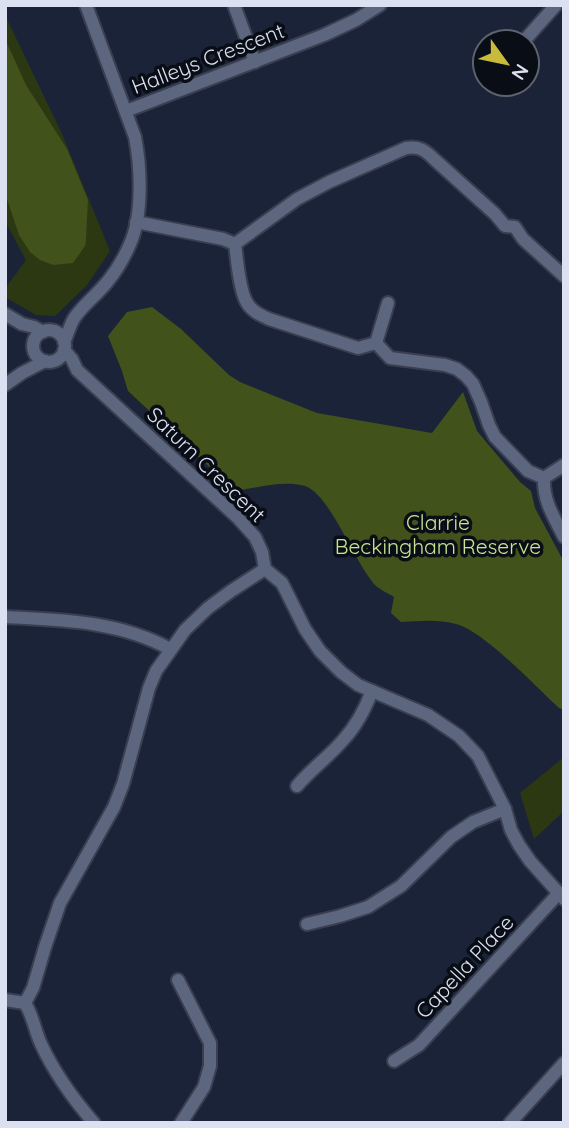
<svg xmlns="http://www.w3.org/2000/svg" width="569" height="1128" font-family="Quicksand,sans-serif">
<style>
.green{fill:#2c3812}
.forest{fill:#41521b}
.lines{fill:none;stroke-linecap:round;stroke-linejoin:round}
.minor-casing{stroke:#393f51;stroke-width:16}
.minor{stroke:#5c667f;stroke-width:12}
.labels{text-anchor:middle;stroke-width:7;stroke-linejoin:round;paint-order:stroke}
.street-label{font-size:21px;fill:#dbe1f0;stroke:#090d16}
.park-label{font-size:21px;fill:#c7e592;stroke:#090d16}
</style>
<rect width="100%" height="100%" fill="#1b2338"/>
<!-- green -->
<g class="green">
<path d="M5,15L62,134L110,251L87,285L55,316L36,315L5,297V289L26,260L5,221Z"/>
<path d="M564,757V811L534,839L520,793Z"/>
</g>
<!-- forest -->
<g class="forest">
<path d="M5,39L26,85L67,149L88,200L86,240L85,246L73,263L53,265L40,260L30,252L19,235L5,193Z"/>
<path d="M152,307L181,329L229,375L240,382L317,413L432,433L463,392L477,431L520,482L531,491L535,508L564,562V710L559,708C536,687 484,631 456,624C438,619 420,621 401,622L391,613L394,597C389,594 381,590 376,586C355,564 330,494 305,486C282,480 257,488 235,491L128,391L122,371L108,336L127,312Z"/>
</g>
<g class="lines">
<defs>
<g id="minor">
<path d="M234,5L255,62"/>
<path d="M523,42L556,5"/>
<path d="M126,111L324,35L356,20L380,5"/>
<path d="M136,222L223,239L235,244"/>
<path d="M235,244C237,259 239,288 246,301C251,311 260,315 269,319L358,348L376,343L390,358L445,365L457,369L466,376L473,384L481,402L489,425L495,437L528,471L544,478C543,501 554,517 564,537"/>
<path d="M235,244L297,199L329,182L406,148C419,146 425,150 434,159L495,214L505,226L515,227L523,239L564,276"/>
<path d="M5,314L22,324L34,327L43,332"/>
<circle cx="49" cy="346" r="16"/>
<path d="M64,342C68,334 70,324 75,317C84,304 98,294 108,281C117,270 124,258 130,244C143,215 141,168 135,137L86,5"/>
<path d="M376,343L388,303"/>
<path d="M64,350L72,359L77,370L237,517L255,537L262,552L265,569L282,583L305,629L320,651L341,672L358,685L428,715L459,736L478,756L505,809L511,830L519,845L530,861L564,899"/>
<path d="M5,385L22,373L45,361"/>
<path d="M544,478L564,465"/>
<path d="M5,617C62,620 119,621 170,649"/>
<path d="M297,786C311,769 330,756 344,739C357,725 365,709 372,691"/>
<path d="M307,924L340,916L368,907L401,886L451,837L473,822L505,809"/>
<path d="M178,980L210,1043V1066L204,1087L181,1123"/>
<path d="M5,1000L25,1003"/>
<path d="M394,1061L419,1045L559,893"/>
<path d="M94,1123C74,1100 54,1072 41,1044C35,1031 33,1016 25,1003L33,988L45,947L60,903L114,807L123,784L149,688L156,671L185,630L208,608L231,591L265,569"/>
<path d="M510,1123L564,1063"/>
</g>
</defs>
<!-- minor casing -->
<use href="#minor" class="minor-casing"/>
<!-- minor -->
<use href="#minor" class="minor"/>
</g>
<g class="labels">
<!-- street labels -->
<g class="street-label">
<text transform="translate(208 59) rotate(-21)" y="7">Halleys Crescent</text>
<text transform="translate(206 465) rotate(44)" y="7">Saturn Crescent</text>
<text transform="translate(465 967) rotate(-47)" y="7">Capella Place</text>
</g>
<!-- park labels -->
<g class="park-label">
<text x="438" y="530">Clarrie<tspan x="438" dy="24">Beckingham Reserve</tspan></text>
</g>
</g>
<!-- border -->
<rect width="569" height="1128" fill="none" stroke="#dbe1f0" stroke-width="14"/>
<!-- north arrow -->
<g transform="translate(506 63) rotate(123)"><circle r="33" fill="#090d16" stroke="#5d626d" stroke-width="2"/>
<path d="M0-5L12 26L0 18L-12 26Z" fill="#c8bb3b"/>
<text y="-10" font-size="19" font-weight="bold" text-anchor="middle" fill="#dbe1f0">N</text>
</g>
</svg>
